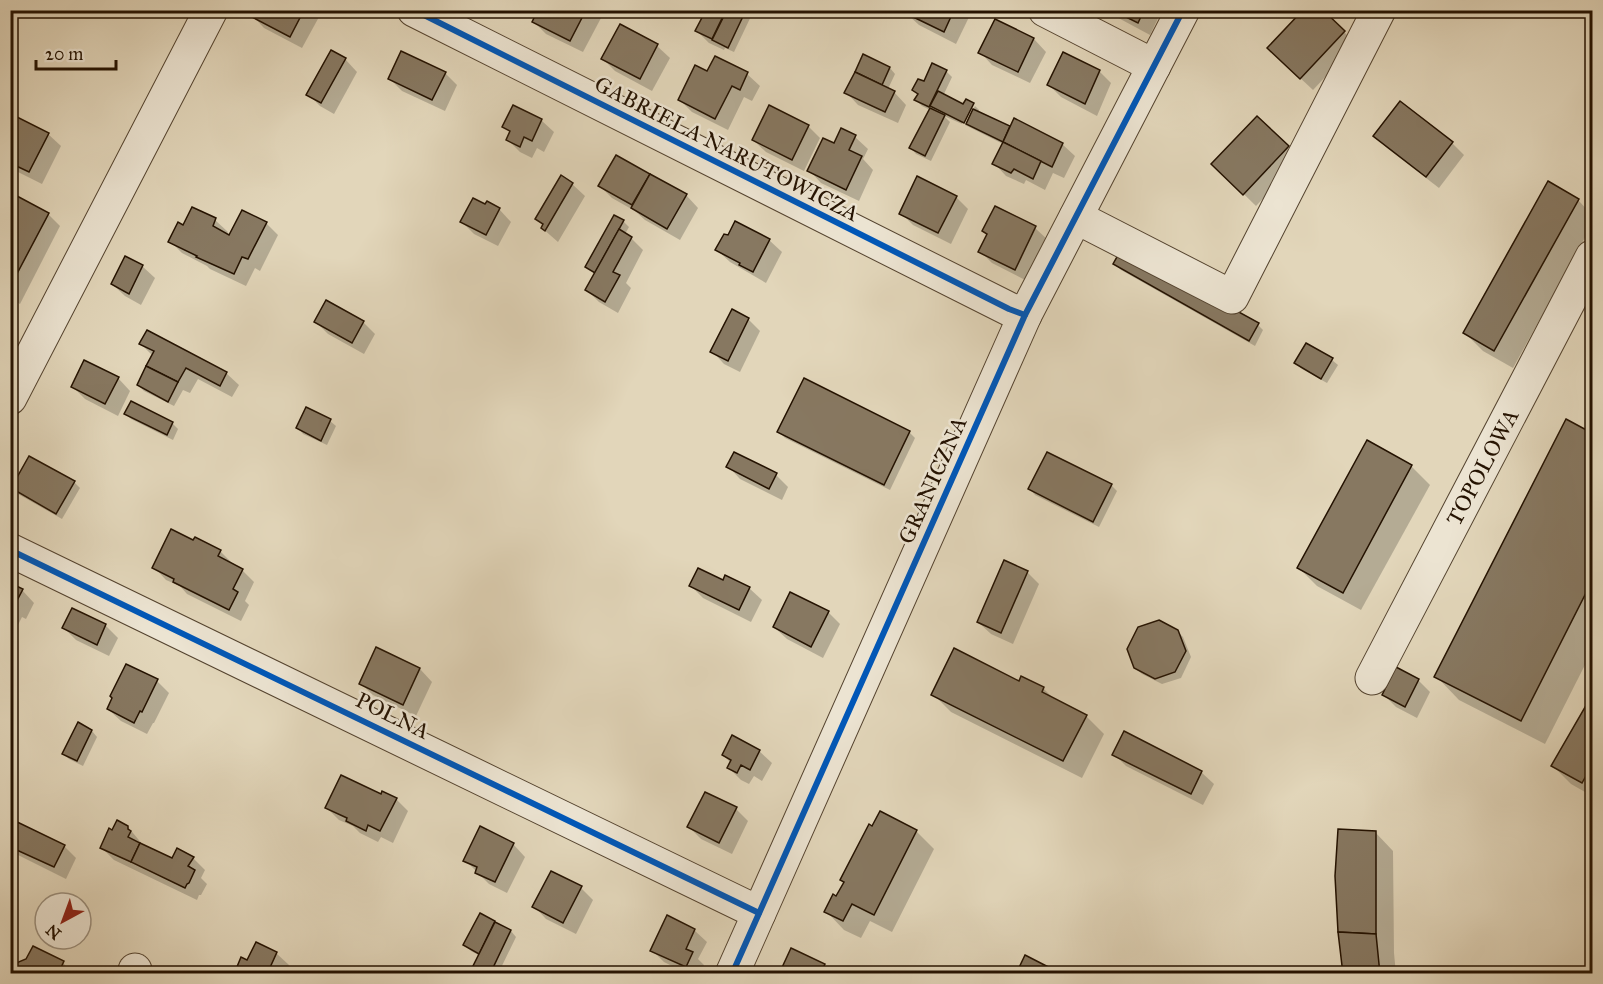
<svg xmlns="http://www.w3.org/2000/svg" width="1603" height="984" font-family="'IM FELL Great Primer',serif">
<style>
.shadow{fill:#0003}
.building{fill:#877861;stroke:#241201;stroke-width:1.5}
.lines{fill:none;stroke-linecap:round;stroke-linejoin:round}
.minor-casing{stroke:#54432f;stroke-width:35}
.minor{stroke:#ece4d2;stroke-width:33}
.cycleway-casing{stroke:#ece4d2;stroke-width:10}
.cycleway{stroke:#0057b8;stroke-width:6}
.labels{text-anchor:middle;stroke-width:5;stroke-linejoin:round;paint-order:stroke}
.street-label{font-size:22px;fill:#241201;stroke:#ece4d2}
</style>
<rect width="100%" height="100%" fill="#e2d6ba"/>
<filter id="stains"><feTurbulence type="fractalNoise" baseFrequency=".00333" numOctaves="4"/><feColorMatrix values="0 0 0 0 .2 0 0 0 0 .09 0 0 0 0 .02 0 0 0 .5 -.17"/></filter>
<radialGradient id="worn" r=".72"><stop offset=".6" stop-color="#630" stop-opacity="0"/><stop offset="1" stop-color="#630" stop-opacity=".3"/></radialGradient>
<!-- shadow -->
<g class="shadow">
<path d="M255,10H312L319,17L302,48L264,28L252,15Z"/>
<path d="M493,10H510L507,17Z"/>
<path d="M540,10H594L601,18L583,52L546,34L534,22Z"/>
<path d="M707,10H754L734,52L725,48L724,50L709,43L697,31Z"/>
<path d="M908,10H969L971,13L956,44L919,25L906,13Z"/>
<path d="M1107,10H1162L1150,35L1111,14Z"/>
<path d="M996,21L1034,39L1046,52L1030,83L992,65L980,52Z"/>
<path d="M621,26L657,46L670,58L652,91L615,71L603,59Z"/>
<path d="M1344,32L1356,44L1313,90L1281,60Z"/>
<path d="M864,56L890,68L895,74L888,89L894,92L906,105L898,123L858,105L846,92Z"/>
<path d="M716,58L747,74L760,86L752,101L744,97L728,130L692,112L680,100L708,73Z"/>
<path d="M345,59L357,72L334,114L320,106L308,94Z"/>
<path d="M933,65L946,71L952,77L943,96L964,106L972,104L962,124L944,116L950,122L931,161L916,154L911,148L930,110L922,106L916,100Z"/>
<path d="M1099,71L1111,83L1097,116L1061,97L1049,85Z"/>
<path d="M445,73L457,85L445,111L402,91L390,79Z"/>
<path d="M975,106L979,110L978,113L1011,128L1015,120L1062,144L1075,156L1064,178L1053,173L1045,190L1026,180L1024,184L1006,176L994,163L1003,144L965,125Z"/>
<path d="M12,116L48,134L61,146L42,184L10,168V119Z"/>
<path d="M1257,118L1300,160L1256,206L1213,164Z"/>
<path d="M541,120L554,132L544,152L537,148L532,158L520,152L507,139L511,133L504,126Z"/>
<path d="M808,126L820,138L804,171L766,152L753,140Z"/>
<path d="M842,130L855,137L868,149L863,159L873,170L859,201L821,183L809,170L835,145Z"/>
<path d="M1375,136L1452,143L1464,155L1439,188L1387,148Z"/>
<path d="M616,157L686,195L698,208L680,240L645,220L635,211L612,198L600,186Z"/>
<path d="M572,184L585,196L558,242L542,228L544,226L537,219Z"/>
<path d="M956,197L968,209L951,244L913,225L901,213Z"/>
<path d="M1578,200L1592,215V225L1513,368L1483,351L1465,333Z"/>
<path d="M10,206L48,214L60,226L20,304L10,298Z"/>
<path d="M995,208L1035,228L1048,240L1027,281L992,263L980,251L988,235L984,231Z"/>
<path d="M193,209L215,220L228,232L226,235L230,237L266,223L278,235L260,271L255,268L246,286L210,269L207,266L182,253L170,241L184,227Z"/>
<path d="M499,209L511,222L498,246L474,234L462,222Z"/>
<path d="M623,221L629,227L625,234L631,238L643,250L626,283L631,288L618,313L599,302L587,290L596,274L587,267Z"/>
<path d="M769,240L782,252L766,283L730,262L717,250Z"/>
<path d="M1115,264L1258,325L1263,330L1255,346L1121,270Z"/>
<path d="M142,266L155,278L141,305L125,296L112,284Z"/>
<path d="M748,319L760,331L740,372L724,364L712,351Z"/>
<path d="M316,322H363L375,334L364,354L328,334Z"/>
<path d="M141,344L226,373L239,385L232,397L198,379L190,393L183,390L174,406L144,391L138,385L153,356Z"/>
<path d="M1332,360L1338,365L1327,383L1302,369L1296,363Z"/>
<path d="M118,378L130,391L118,416L85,399L73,387Z"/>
<path d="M307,409L330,421L336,426L327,445L303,434L298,428Z"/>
<path d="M126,414L172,423L178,429L173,440L131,419Z"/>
<path d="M1566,421L1592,435V651L1545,744L1459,700L1436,676Z"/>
<path d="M779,432H909L915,438L890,490L785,438Z"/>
<path d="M1368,442L1411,466L1430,485L1361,610L1317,586L1299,568Z"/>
<path d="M728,466L776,475L788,487L782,500L740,479Z"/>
<path d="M74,482L80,488L62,519L18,494L13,488Z"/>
<path d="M1111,485L1117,491L1099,527L1035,495L1030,489Z"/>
<path d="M194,542L220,551L232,563L231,564L242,570L254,582L245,601L249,605L241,621L187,594L180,586L166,580L154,567Z"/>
<path d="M1027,572L1039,584L1013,644L991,634L978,622Z"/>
<path d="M724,582L749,588L762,600L751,622L703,598L691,586Z"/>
<path d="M10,584L22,590L34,603L26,619L22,617L11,639Z"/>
<path d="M72,610L106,626L118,638L109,656L76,640L64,628Z"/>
<path d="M828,612L840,624L823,658L787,639L774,627Z"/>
<path d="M1177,631L1183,637L1191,657L1181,678L1162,684L1142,674L1135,668Z"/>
<path d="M376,649L420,669L432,682L416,716L373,695L360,683Z"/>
<path d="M1418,680L1430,692L1417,718L1396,707L1384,695Z"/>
<path d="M157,681L169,693L154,723H153L147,734L121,721L108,709Z"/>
<path d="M1019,683L1043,688L1056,701L1086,716L1104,734L1082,778L951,712L933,694Z"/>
<path d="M1592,698V796L1571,784L1553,766Z"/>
<path d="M78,724L92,731L97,737L83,766L69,759L63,754Z"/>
<path d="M733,737L759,751L772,763L762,781L754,776L749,784L741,780L729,768L731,763L723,755Z"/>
<path d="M1114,754L1201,772L1214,784L1203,805L1126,766Z"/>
<path d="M381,796L396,799L408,811L393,843L381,837L378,842L360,833L353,826L339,820L327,808Z"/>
<path d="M736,809L748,821L732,854L701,839L689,827Z"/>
<path d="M12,821L64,846L76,858L66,879L14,853L10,850V823Z"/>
<path d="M128,827L143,845L172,860L193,858L205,870L201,878L207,884L201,895H199L197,900L114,860L101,847L113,831Z"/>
<path d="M916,831L934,849L892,932L870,921L861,938L844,930L826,911Z"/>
<path d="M1375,832L1393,851L1394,953L1396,974H1344Z"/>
<path d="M513,844L525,857L507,893L489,884L465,860Z"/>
<path d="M581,888L593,900L576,934L546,919L534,906Z"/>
<path d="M481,915L511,931L516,937L498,974H480L474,968L480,956L471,951L465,945Z"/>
<path d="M694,930L707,942L698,959L704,965L701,974H688L664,962L652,950Z"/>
<path d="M276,953L289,965L285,974H235L248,962Z"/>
<path d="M63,963L74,974H10L14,965Z"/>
<path d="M824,965L832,974H781Z"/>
</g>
<!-- building -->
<g class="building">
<path d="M253,10H304L290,37L250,16Z"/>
<path d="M538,10H586L570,41L532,22Z"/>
<path d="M706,10H726L712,39L695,31Z"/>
<path d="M727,10H746L728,48L712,40Z"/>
<path d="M906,10H954L944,32L905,13Z"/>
<path d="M1112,10H1144L1138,23Z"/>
<path d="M1303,10H1323L1345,31L1300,79L1267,48Z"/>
<path d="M995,19L1034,38L1018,72L978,53Z"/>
<path d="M620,24L658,44L640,79L601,59Z"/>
<path d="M331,50L346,58L321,103L306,95Z"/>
<path d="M401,51L446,72L432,100L388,79Z"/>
<path d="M1063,52L1100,70L1085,104L1047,85Z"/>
<path d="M863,54L890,67L882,85L855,72Z"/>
<path d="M715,56L748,72L740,90L732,86L715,119L678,100L695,65L707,71Z"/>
<path d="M932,63L947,70L929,107L914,100L918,94L912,90L918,79L924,81Z"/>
<path d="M855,72L895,91L885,112L844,93Z"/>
<path d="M938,91L963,104L966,99L974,103L964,123L930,106Z"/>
<path d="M1400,101L1453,142L1426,177L1373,136Z"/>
<path d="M513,105L542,119L532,141L524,137L520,147L506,140L510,131L502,127Z"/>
<path d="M769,105L809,125L792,160L752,140Z"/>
<path d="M930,108L945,115L925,156L909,148Z"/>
<path d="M973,109L1010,126L1003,142L966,124Z"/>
<path d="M11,114L49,133L29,172L10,163Z"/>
<path d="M1257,116L1289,146L1243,195L1211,164Z"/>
<path d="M1014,118L1063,143L1052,167L1003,142Z"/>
<path d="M841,128L856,135L849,150L862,156L846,190L807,171L823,138L834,143Z"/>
<path d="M1003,142L1041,161L1033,179L1014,169L1011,173L992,164Z"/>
<path d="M616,155L650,174L632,205L598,186Z"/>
<path d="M650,174L687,194L667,229L631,208Z"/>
<path d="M561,175L573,183L545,231L541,228L543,224L535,219Z"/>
<path d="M917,176L957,196L938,233L899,214Z"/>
<path d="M1548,181L1579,199L1494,351L1463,333Z"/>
<path d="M17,196L49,213L10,287V204L13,205Z"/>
<path d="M473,198L485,204L487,201L500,208L486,235L460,222Z"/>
<path d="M995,206L1036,226L1015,270L978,252L987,234L982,231Z"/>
<path d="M192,207L216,218L213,226L229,235L242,210L267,222L248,259L242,257L234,274L196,257L197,256L168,242L178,222L183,225Z"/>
<path d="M614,215L624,220L595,273L585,267Z"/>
<path d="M735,221L770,239L753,272L739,265L740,263L715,250L724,234L728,235Z"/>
<path d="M619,229L632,237L613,272L620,275L605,302L585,290Z"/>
<path d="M1122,248L1259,323L1249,341L1113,264Z"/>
<path d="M125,256L143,265L129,294L111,284Z"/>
<path d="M326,300L364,321L352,343L314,322Z"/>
<path d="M732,309L749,318L728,361L710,352Z"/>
<path d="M147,330L227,372L220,386L186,368L178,382L146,366L154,351L139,344Z"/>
<path d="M1306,343L1333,358L1321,379L1294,363Z"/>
<path d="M84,360L119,377L105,404L71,387Z"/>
<path d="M146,366L178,382L168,402L137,385Z"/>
<path d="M804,378L910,431L884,485L777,432Z"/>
<path d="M131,401L173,422L167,435L124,414Z"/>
<path d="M306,407L331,419L321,441L296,428Z"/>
<path d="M1566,419L1592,433V581L1521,721L1434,677Z"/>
<path d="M1367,440L1412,465L1343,593L1297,568Z"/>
<path d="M734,452L777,473L769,489L726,467Z"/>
<path d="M1047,452L1112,484L1093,522L1028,489Z"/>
<path d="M29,456L75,481L56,514L11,488Z"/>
<path d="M171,529L193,540L195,537L221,550L218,556L243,569L233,589L238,592L229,610L173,582L174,579L152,568Z"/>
<path d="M1004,560L1028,571L1001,633L977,622Z"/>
<path d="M698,568L723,580L725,575L750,587L739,610L689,586Z"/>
<path d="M10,583L23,589L13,608L10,607Z"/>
<path d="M790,592L829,611L811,647L773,627Z"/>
<path d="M72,608L106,624L97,645L62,628Z"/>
<path d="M1159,620L1178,630L1186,651L1175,672L1155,679L1134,668L1127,649L1138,627Z"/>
<path d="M376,647L420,668L403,705L359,684Z"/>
<path d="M954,648L1019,681L1021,676L1044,687L1042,692L1087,715L1063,761L931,695Z"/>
<path d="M126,664L158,679L142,712L140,711L134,723L107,709L112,698L110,696Z"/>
<path d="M1396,667L1419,679L1405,707L1382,695Z"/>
<path d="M1592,695V765L1582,783L1551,766Z"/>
<path d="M78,722L92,730L77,761L62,754Z"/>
<path d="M1124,731L1202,771L1191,794L1112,755Z"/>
<path d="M732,735L760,750L750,770L741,765L737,773L727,768L731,760L722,755Z"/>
<path d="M341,775L381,794L382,791L397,798L380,831L368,825L366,831L346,821L347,818L325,808Z"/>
<path d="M705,792L737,807L719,843L687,827Z"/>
<path d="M880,811L917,830L874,915L852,904L843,921L824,912L833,894L836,896L844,882L840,880L869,824L872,826Z"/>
<path d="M11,819L65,845L54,867L10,847Z"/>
<path d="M117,820L128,826V829L131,831L128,837L140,843L131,862L100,848L109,828L112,830Z"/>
<path d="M480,826L514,843L495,882L475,873L477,867L463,861Z"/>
<path d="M1338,829L1376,831V934L1338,932L1335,876Z"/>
<path d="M140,843L172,858L177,848L194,857L188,866L195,870L189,883L187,884L185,888L131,862Z"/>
<path d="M551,871L582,886L563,923L532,907Z"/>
<path d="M480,913L495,921L479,954L463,945Z"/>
<path d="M667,915L695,929L686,949L693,952L686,967L650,951Z"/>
<path d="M495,922L511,930L490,974H483L472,968Z"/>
<path d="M1338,932L1376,934L1380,974H1343Z"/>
<path d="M256,942L277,952L268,972L271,974H234L241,957L247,960Z"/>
<path d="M33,946L64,961L58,974H10V962L14,964L26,959Z"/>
<path d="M791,948L825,964L820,974H779Z"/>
<path d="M1025,955L1062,974H1016Z"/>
</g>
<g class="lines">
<defs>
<g id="minor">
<path d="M414,10L1009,309L1025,315"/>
<path d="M1045,10L1154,66"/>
<path d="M1076,217L1232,297L1379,10"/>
<path d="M10,398L211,10"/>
<path d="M10,550L759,913"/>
<path d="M1372,678L1592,257"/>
<path d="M134,974L135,970"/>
<path d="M732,974L1025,315L1183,10"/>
</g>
</defs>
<!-- minor casing -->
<use href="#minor" class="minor-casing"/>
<!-- minor -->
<use href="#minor" class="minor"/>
<defs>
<g id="cycleway">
<path d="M414,10L1009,309L1025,315"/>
<path d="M10,550L759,913"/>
<path d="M732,974L1025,315L1183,10"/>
</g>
</defs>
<!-- cycleway casing -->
<use href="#cycleway" class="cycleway-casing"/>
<!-- cycleway -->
<use href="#cycleway" class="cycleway"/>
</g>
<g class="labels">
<!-- street labels -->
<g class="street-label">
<text transform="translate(727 148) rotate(27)" y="8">GABRIELA NARUTOWICZA</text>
<text transform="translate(1482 467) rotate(-62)" y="8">TOPOLOWA</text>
<text transform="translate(932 480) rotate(-66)" y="8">GRANICZNA</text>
<text transform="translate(393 715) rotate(26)" y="8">POLNA</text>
</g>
</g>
<!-- margin -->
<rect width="1603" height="984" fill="none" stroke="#e2d6ba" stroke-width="36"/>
<rect x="12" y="12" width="1579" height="960" fill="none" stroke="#241201" stroke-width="3"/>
<rect x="18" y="18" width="1567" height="948" fill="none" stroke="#241201" stroke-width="1.5"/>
<!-- north arrow -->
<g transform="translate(63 921) rotate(221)"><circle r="28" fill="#ece4d2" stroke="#9c907e" stroke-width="1.5"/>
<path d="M0-4.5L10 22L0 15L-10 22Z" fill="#8f2418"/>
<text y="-9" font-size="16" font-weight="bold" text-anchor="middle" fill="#241201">N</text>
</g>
<!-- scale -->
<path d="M36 60v9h80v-9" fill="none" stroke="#241201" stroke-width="3"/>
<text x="45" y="60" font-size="18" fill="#241201" stroke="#ece4d2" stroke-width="4.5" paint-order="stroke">20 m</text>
<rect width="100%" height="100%" filter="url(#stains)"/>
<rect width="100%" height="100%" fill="url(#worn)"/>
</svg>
